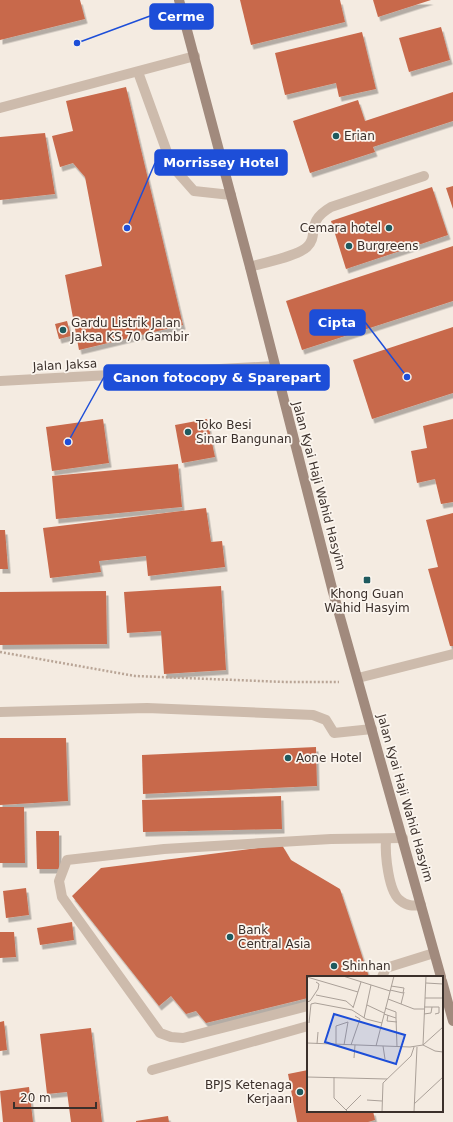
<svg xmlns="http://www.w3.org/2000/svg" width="453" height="1122" font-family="'DejaVu Sans',sans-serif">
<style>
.building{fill:#c8694b;filter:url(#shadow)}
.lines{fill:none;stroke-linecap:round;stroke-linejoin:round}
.path{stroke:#b9a596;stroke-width:2.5;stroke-dasharray:2 2;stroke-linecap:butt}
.lane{stroke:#cdbbac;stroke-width:10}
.street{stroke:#cdbbac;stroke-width:10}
.secondary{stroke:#a18a7d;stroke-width:10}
.poi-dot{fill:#1f5a5e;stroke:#fbf5ee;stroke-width:1.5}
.labels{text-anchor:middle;stroke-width:3.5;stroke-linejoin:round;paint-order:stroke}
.poi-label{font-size:12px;fill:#3b302b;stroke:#fbf5ee;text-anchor:start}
.street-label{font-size:12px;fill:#3b302b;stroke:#fbf5ee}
.inset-road{fill:none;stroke:#aaa098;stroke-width:1}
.view{fill:#1d4ed8;fill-opacity:0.15;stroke:#1d4ed8;stroke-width:2}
.inset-edge{fill:none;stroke:#3b302b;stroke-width:2}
.leader{fill:none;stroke:#1d4ed8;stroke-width:1.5}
.callout-dot{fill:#1d4ed8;stroke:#fbf5ee;stroke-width:1.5}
.callout{fill:#1d4ed8;stroke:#1d4ed8;stroke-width:1.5}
.callout-label{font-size:13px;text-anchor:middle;font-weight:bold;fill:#fff}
</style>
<defs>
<filter id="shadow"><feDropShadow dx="2.5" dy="4.5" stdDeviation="0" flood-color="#0004"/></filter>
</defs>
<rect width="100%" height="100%" fill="#f4ebe1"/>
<!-- building -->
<g class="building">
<path d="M0,0H80L85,19L0,40Z"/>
<path d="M240,0H340L345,22L251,45Z"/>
<path d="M373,0H431L378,17Z"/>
<path d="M441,27L450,60L409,72L399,38Z"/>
<path d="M362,32L376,89L339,97L336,83L285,95L275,53Z"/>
<path d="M126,87L183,325L79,350L65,275L102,266L85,177L73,163L60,167L52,136L73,131L66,101Z"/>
<path d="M453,92V121L373,147L375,152L310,173L293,121L358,100L365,121Z"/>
<path d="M45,133L55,194L0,200V137Z"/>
<path d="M453,186V209L446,188Z"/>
<path d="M432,187L448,235L346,269L331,221Z"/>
<path d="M453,246V301L302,350L286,301Z"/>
<path d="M67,321L71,336L59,339L55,324Z"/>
<path d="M453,327V393L372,419L353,360Z"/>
<path d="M103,419L109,463L52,471L46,427Z"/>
<path d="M207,419L215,457L182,463L175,425Z"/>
<path d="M453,419V502L441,504L435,479L417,483L411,451L427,448L423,426Z"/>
<path d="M178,464L182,507L56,519L52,476Z"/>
<path d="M206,508L211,542L222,541L225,567L148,576L146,556L99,561L101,572L50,578L43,528Z"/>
<path d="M453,513V646H450L428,569L438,567L426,520Z"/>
<path d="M0,530H5L8,569H0Z"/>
<path d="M221,586L226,670L164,674L161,631L127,633L124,592Z"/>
<path d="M106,591L107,644L0,645V592Z"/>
<path d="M0,738H66L68,801L0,805Z"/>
<path d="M316,747L317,786L143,794L142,755Z"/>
<path d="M281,796L282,829L143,832L142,800Z"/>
<path d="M0,807H24L25,863H0Z"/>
<path d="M36,831H59V869H37Z"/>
<path d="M282,845L291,860L340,889L369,977H308V998L206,1023L196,1011L186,1014L171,996L159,1006L72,896L101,868Z"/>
<path d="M26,888L29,915L6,918L3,891Z"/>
<path d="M72,922L74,940L40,945L37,928Z"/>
<path d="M0,932H14L16,957L0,958Z"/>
<path d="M4,1021L7,1050L0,1051V1022Z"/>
<path d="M91,1028L102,1122H71L67,1092L47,1094L40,1034Z"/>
<path d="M308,1070V1111H373L375,1120L368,1122H297L288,1074Z"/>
<path d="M29,1087L33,1122H3L0,1091Z"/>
<path d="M168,1116L169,1122H136V1121Z"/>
</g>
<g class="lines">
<!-- path -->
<path class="path" d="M0,652L135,676L285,682H339"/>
<!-- lane -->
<g class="lane">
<path d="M138,72L172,166L194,191L231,195"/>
<path d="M0,108L195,56"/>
<path d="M250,267C265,262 296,257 307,247C320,234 304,223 331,207L424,176"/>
<path d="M358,678L453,654"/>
<path d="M0,712L147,708L313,715L326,720L334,733L372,729"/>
<path d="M386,839C385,853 388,893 401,901C407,906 413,906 421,905"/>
<path d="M382,977L386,968L434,953"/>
<path d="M308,1006L183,1038L171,1037L160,1033L62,897L59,881L67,860L164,849L331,839L403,838"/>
<path d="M152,1070L308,1026"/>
</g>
<!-- street -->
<path class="street" d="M0,381L275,366"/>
<!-- secondary -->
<g class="secondary">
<path d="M179,0L250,267L333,592L441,977"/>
<path d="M442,981L453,1021"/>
</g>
</g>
<!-- markers -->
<g class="poi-dot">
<circle cx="336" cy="136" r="4"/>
<circle cx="389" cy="228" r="4"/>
<circle cx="349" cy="246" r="4"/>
<circle cx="63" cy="330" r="4"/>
<circle cx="188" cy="432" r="4"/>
<rect x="363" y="576" width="8" height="8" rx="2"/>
<circle cx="288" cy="758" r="4"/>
<circle cx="230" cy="937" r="4"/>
<circle cx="334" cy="966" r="4"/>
<circle cx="300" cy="1092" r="4"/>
</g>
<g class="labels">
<!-- poi labels -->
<g class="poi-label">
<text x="344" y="140">Erian</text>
<text x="381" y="232" text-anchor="end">Cemara hotel</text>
<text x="357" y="250">Burgreens</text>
<text x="71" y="327">Gardu Listrik Jalan<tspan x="71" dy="14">Jaksa KS 70 Gambir</tspan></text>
<text x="196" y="429">Toko Besi<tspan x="196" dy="14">Sinar Bangunan</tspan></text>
<text x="367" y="598" text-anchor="middle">Khong Guan<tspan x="367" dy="14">Wahid Hasyim</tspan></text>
<text x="296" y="762">Aone Hotel</text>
<text x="238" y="934">Bank<tspan x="238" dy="14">Central Asia</tspan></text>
<text x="342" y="970">Shinhan</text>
<text x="292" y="1089" text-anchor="end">BPJS Ketenaga<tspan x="292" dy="14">Kerjaan</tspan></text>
</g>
<!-- street labels -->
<g class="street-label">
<text transform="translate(65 365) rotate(-3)" y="4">Jalan Jaksa</text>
<text transform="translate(319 486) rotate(75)" y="4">Jalan Kyai Haji Wahid Hasyim</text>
<text transform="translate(405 798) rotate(74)" y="4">Jalan Kyai Haji Wahid Hasyim</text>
</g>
</g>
<!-- overview -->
<g transform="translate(307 976)">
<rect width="136" height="136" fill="#f4ebe1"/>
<path class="inset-road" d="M36,0L83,15M0,1L51,16M119,7L136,8M83,14L96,17L97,12L84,10M9,19L39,25L46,31M118,22H136M81,23L107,33H117M0,26L3,25L11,13L12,8L9,6M8,27L45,34L59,43L75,47M94,28L97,16M60,29L77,37M117,31H132V37L128,38M46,32L54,6M78,32L89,36V42M77,38L89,42L90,71M117,38L124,37L125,31M81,39L80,45L90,46M57,42L64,9M2,47L4,28L8,27M0,67L103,71L116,69L128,75L136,76M10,68L11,56M29,69V50L41,46L37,69M44,69L53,43L48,40M116,69L119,0M116,69L136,51M69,70L87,0M76,70L78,83M47,82L48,69M0,101L80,103M27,101V122L41,136M60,124L75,125M107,128L136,101M39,134L54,119M75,136L76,107L104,80L107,71M107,136L110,71"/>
<path class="view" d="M27,38L98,59L89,88L18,66Z"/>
<rect width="136" height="136" class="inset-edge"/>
</g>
<!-- callouts -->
<path class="leader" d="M77 43L150 16M127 228L155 163M407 377L365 322M68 442L104 377"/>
<g class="callout-dot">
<circle cx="77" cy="43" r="4"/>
<circle cx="127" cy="228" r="4"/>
<circle cx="407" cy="377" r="4"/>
<circle cx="68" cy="442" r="4"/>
</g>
<g class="callout">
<rect x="150" y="4" width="63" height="25" rx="4"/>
<rect x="155" y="150" width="132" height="25" rx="4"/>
<rect x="310" y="310" width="55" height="25" rx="4"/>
<rect x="104" y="365" width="225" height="25" rx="4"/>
</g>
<g class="callout-label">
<text x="181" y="21">Cerme</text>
<text x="221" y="167">Morrissey Hotel</text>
<text x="337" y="327">Cipta</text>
<text x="217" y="382">Canon fotocopy &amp; Sparepart</text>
</g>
<!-- scale -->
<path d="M14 1102v6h82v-6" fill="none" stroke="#3b302b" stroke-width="2"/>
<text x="20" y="1102" font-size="12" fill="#3b302b" stroke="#fbf5ee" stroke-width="3" paint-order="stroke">20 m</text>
</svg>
